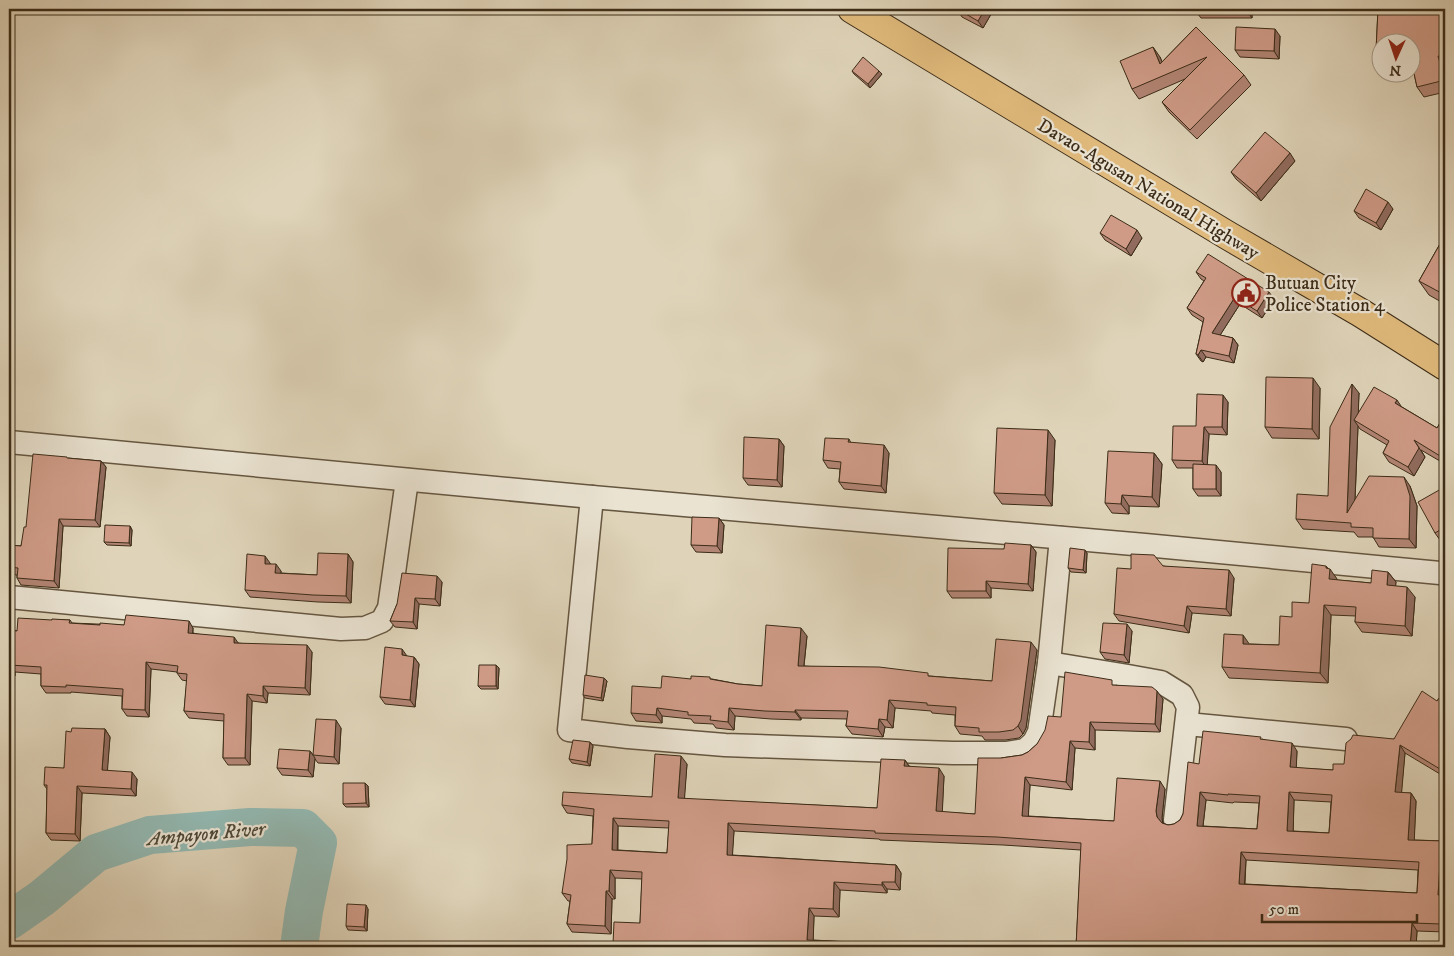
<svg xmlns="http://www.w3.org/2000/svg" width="1454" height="956" font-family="'IM FELL DW Pica',serif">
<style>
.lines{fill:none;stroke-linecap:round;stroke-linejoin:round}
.river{stroke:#93b8b1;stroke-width:38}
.street-casing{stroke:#655640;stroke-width:25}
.highway-casing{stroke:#3c2c18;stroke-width:30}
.street{stroke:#eae3d2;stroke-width:22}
.highway{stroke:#e0ba7c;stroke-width:28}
.wall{fill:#b28574;stroke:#3c2c18;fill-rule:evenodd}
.shaded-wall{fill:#916c5e;stroke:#3c2c18}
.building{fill:#cf9b87;stroke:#3c2c18;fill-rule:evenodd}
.labels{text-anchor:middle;stroke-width:4.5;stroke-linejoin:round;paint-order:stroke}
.street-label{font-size:19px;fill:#3c2c18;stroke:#eae3d2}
.poi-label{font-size:19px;fill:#3c2c18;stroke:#eae3d2;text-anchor:start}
.water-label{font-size:20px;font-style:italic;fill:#4d4837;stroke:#eae3d2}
</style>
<rect width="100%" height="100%" fill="#dfd4b9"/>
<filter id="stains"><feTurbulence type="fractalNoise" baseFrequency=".004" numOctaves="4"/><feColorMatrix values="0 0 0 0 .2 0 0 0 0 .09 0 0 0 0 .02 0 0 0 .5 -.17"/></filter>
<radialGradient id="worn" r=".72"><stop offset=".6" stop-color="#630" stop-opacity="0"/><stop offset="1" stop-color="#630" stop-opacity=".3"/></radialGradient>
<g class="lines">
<!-- river -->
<path class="river" d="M9,921L42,898L96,853L150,835L250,827L303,828L318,843L304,911L299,947"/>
<defs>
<g id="street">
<path d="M9,442L592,497L1145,545L1440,573L1445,572"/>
<path d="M592,497L569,730L628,737L725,745L953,753H1006L1025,750L1034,742L1039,732L1049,663L1061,538"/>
<path d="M9,597L341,629L365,628L382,621L389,608L407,480"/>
<path d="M1049,663L1128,676L1161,682L1182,695L1188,707L1175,820"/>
<path d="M1187,724L1346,739"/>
</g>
<path id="highway" d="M852,9L1227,235L1361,313L1445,366"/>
</defs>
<!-- street casing -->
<use href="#street" class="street-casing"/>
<!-- highway casing -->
<use href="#highway" class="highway-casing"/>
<!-- street -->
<use href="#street" class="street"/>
<!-- highway -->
<use href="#highway" class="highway"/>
</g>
<!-- wall -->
<g class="wall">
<path d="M957,9H994L983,28L962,17Z"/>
<path d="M1194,9H1252V18H1201Z"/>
<path d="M1378,9L1445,13V92L1424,97L1417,87L1412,64V42H1382V60L1376,51Z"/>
<path d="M1196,27L1244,75L1251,85L1197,139L1169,112L1162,102L1185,79L1139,99L1132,89L1160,57L1162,62Z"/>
<path d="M1280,36L1279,59L1240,57L1235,50Z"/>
<path d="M852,71H879L882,74L870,88L854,74Z"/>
<path d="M1295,161L1261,201L1236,179L1231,172Z"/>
<path d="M1393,209L1381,230L1359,218L1354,211Z"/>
<path d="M1100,233L1142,238L1131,256L1105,240Z"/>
<path d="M1445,235V304L1429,295L1419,281Z"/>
<path d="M1196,272L1274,299L1262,318L1240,304L1220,335L1233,338L1238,345L1234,363L1206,357L1203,362L1201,361L1196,354L1203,322L1192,315L1187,308L1204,281L1201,279Z"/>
<path d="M1320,388L1319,439L1272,438L1265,427Z"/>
<path d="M1359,393L1358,413L1402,407L1437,428L1445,415V464L1421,450L1425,457L1414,476L1389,462L1383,453L1387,445L1360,429L1358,426L1355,501L1410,486L1417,506L1416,548L1379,547L1373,537H1358L1354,532L1303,529L1296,519L1328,496Z"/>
<path d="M1228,402L1227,435L1209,434L1207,464L1221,472V496H1198L1193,489V468H1177L1172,460L1196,426Z"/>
<path d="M779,439L784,446L782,487L748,485L743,478Z"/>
<path d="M849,439L851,443L889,453L886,493L844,489L839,482L840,469L828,468L823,460Z"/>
<path d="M1055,440L1052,506L1002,504L994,493Z"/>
<path d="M1154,453L1162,464L1159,507L1129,506V514L1112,513L1105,503Z"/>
<path d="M68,458L101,461L106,467L100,527L63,526L59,588L21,585L17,578V575L9,574V545L21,546L26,527Z"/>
<path d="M1445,494V537L1440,540L1435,533Z"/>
<path d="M719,518L724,525L722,553L696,552L691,545Z"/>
<path d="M130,526L132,530L131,546L107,545L104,542Z"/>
<path d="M1031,545L1036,552L1033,591L991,588V598H952L947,591L1004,549Z"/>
<path d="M1087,553L1086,573L1071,572L1068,568Z"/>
<path d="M348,554L353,562L351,603L318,602L250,597L245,590L270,563V564L281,571V573L317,575Z"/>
<path d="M1163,566L1234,578L1231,616L1192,613L1189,633L1119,621L1114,614L1131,569Z"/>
<path d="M1326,566L1337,579V580L1371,583L1388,572L1396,582L1395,586L1415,597L1412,636L1362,632L1355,622L1356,616L1331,615L1328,683L1229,678L1222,667L1250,644L1279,645L1292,617L1309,603Z"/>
<path d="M442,582L440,606L419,604L417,629L395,627L390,621L397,604Z"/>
<path d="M52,620H70L72,623L193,628V633L238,643L312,652L310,695L268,693L267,703L252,701L250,765H228L223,758L224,721L189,718L184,711L187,681L182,680L177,673V672L151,669L149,717L127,716L122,709V696L71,692V693H46L41,686V674L15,672V676L9,675V630L17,631Z"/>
<path d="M1132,631L1129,663L1105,659L1100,652Z"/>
<path d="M807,636L804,666L992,681L1037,650L1026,728L1023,734L1019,738L1005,740H985L982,736L960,734L955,726V715L932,713L931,711L895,708L893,728L885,727L883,737L852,734L846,726L847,719L801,718V720L771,719L735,716L734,730L716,728L713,724L694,723L691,719L662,716V723L636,721L631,713L661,688L691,679H712L738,684L762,686Z"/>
<path d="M414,657L419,664L415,707L385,704L380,697Z"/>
<path d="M499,668L498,689H481L478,686Z"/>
<path d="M604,678L607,681L603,701L585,698L583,695Z"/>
<path d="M1116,685L1163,699L1160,732L1095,730V750L1075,748L1072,790L1030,785L1028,816L1114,821L1165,789L1162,818L1163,823L1168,825L1174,824L1180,820L1183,814L1199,764L1262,739L1297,751L1296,768L1333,770L1394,739L1437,701L1445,690V777L1405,753L1401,793H1411L1416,801L1414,840L1445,841V876L1444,896L1445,897V932L1417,931L1416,947H1076L1081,850L1003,845L880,840L879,839L734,831L732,855L896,865L901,873L900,890L887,889V893L840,890L839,917L814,916L813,940L909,945L910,947H615L613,944L640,923L642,879L615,878V899H612L611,934L572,932L567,924L570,901H568L562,893L592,844L593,816L567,813L562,805L652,797L687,764L684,799L877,808L905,760L909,766L944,776L942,812L975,814L1001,758L1022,755L1028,752L1037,744L1061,717ZM1206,800L1233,803L1234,802L1259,803L1257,829L1203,826ZM1294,800L1331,802L1329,833L1293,831ZM618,826L669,828L667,853L618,850ZM1246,860L1418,870L1417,893L1245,884Z"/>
<path d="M341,728L339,764L318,763L315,759L313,777L282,775L277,768L310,751L313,755Z"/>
<path d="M105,729L110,737L107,770L137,779L136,796L82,793L80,841L51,840L46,833L47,789L44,785L64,768L71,732Z"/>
<path d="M590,742L593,746L590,766L572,763L569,759Z"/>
<path d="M368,786L369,807H346L343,804Z"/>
<path d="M368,909L367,931L348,930L346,926Z"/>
</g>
<!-- shaded-wall -->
<g class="shaded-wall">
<path d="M985,9H994L983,28L978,21Z"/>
<path d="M1245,9H1252V18Z"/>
<path d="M1275,29L1280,36L1279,59L1274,51Z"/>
<path d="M1153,47L1160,57L1167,73L1160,64Z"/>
<path d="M1438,56L1445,66V81V80Z"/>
<path d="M879,71L882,74L870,88L868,84Z"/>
<path d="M1290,153L1295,161L1261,201L1256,193Z"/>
<path d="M1388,202L1393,209L1381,230L1376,223Z"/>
<path d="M1137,230L1142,238L1131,256L1126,249Z"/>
<path d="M1269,292L1274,299L1262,318L1257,311Z"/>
<path d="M1235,297L1240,304L1217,340L1212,333Z"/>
<path d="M1233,338L1238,345L1234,363L1229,356Z"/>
<path d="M1201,350L1206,357L1203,362L1198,355Z"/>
<path d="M1313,378L1320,388L1319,439L1312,429Z"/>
<path d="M1352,384L1359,393L1358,422L1354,420L1358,426L1354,522L1347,513Z"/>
<path d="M1223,395L1228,402L1227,435L1222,427Z"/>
<path d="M1397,400L1403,409L1395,403Z"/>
<path d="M1204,427L1209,434L1207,469L1202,461Z"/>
<path d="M1048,430L1055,440L1052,506L1045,495Z"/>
<path d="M779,439L784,446L782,487L777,480Z"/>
<path d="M1414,440L1425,457L1414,476L1408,467Z"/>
<path d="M884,445L889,453L886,493L881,486Z"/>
<path d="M1154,453L1162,464L1159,507L1152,497Z"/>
<path d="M101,461L106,467L100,527L95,520Z"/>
<path d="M1216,465L1221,472V496L1216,489Z"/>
<path d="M1404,477L1410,486L1417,506L1416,548L1409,539Z"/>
<path d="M1122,495L1129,506V514L1121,504Z"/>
<path d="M719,518L724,525L722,553L717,546Z"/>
<path d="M59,519L63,526L59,588L54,581Z"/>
<path d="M130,526L132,530L131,546L129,543Z"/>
<path d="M1031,545L1036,552L1033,591L1028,584Z"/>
<path d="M1085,550L1087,553L1086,573L1083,570Z"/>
<path d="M348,554L353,562L351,603L346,596Z"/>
<path d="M265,556L270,563V571L265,564Z"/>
<path d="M276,564L281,571L280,580L275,573Z"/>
<path d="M1326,566L1330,571V569L1337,579L1336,590L1329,579L1326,568Z"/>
<path d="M1229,570L1234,578L1231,616L1226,609Z"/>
<path d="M1388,572L1396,582L1395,596L1387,585Z"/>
<path d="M437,576L442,582L440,606L435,599Z"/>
<path d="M986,581L991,588V598L986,591Z"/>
<path d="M1407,587L1415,597L1412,636L1405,626Z"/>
<path d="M415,598L419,604L417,629L413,622Z"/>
<path d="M1324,605L1331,615L1328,683L1320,673Z"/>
<path d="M1187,606L1192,613L1189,633L1184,626Z"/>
<path d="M189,621L193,628L192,640L188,633Z"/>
<path d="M1127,624L1132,631L1129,663L1124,655Z"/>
<path d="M801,628L807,636L803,674L798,666Z"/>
<path d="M1243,635L1250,645L1243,644Z"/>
<path d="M234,637L239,644L234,643Z"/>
<path d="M1031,642L1037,650L1026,728L1023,734L1018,726Z"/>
<path d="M307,645L312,652L310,695L305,688Z"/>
<path d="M402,649L407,656L402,655Z"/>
<path d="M414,657L419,664L415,707L410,700Z"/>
<path d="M146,662L151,669L149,717L145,710Z"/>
<path d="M10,665L15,672V676L10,669Z"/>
<path d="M496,665L499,668L498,689L496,686Z"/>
<path d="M604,678L607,681L603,701L601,698Z"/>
<path d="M263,686L268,693L267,703L263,696Z"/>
<path d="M1157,691L1163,699L1160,732L1155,724Z"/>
<path d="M247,694L252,701L250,765L245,758Z"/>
<path d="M889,700L895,708L893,728L887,720Z"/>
<path d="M657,708L662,716V723L656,715Z"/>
<path d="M729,708L735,716L734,730L728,722Z"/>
<path d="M795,710L801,718V720L795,712Z"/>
<path d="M879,719L885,727L883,737L878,729Z"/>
<path d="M336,720L341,728L339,764L334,757Z"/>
<path d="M1090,722L1095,730V750L1089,742Z"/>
<path d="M105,729L110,737L107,777L102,770Z"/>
<path d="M1070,741L1075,748L1072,790L1066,782Z"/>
<path d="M590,742L593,746L590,766L587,762Z"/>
<path d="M1292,743L1297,751L1296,775L1290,767Z"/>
<path d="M1400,745L1405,753L1401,800L1395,792Z"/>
<path d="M310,751L315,758L313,777L308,770Z"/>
<path d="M681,756L687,764L684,806L678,798Z"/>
<path d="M905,760L910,768L904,766Z"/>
<path d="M939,768L944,776L942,819L936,811Z"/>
<path d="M132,772L137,779L136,796L131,789Z"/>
<path d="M1025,777L1030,785L1028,823L1022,816Z"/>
<path d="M1160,781L1165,789L1162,818L1163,825L1157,817L1156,811Z"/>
<path d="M365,783L368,786L369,807L366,803Z"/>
<path d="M77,786L82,793L80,841L75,834Z"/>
<path d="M1200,792L1206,800L1202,834L1197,826Z"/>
<path d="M1289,792L1294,800L1293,838L1287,831Z"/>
<path d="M1411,793L1416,801L1414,847L1408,840Z"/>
<path d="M613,818L618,826L617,857L612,850Z"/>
<path d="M728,823L734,831L732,863L727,855Z"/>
<path d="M1241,852L1246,860L1244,891L1239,884Z"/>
<path d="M1440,863L1445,870L1444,896L1445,897V929L1442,924L1438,895Z"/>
<path d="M896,865L901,873L900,890L895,882Z"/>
<path d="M610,870L615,878V899L609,891Z"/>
<path d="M834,882L840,890L839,917L833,909Z"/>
<path d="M882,882L887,889V893L882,885Z"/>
<path d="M606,891L612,899L611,934L605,926Z"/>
<path d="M366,905L368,909L367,931L364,927Z"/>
<path d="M809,908L814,916L813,947L807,940Z"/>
<path d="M1412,923L1417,931L1416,947H1410Z"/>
</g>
<!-- building -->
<g class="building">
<path d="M957,9H985L978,21Z"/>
<path d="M1378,9L1445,13V56H1438L1445,80L1417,87L1412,64V42H1382V52L1376,51Z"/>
<path d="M1196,27L1244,75L1190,130L1162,102L1207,57L1132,89L1120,61L1153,47L1160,64Z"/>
<path d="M1236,27L1275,29L1274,51L1235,50Z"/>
<path d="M863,57L879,71L868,84L852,71Z"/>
<path d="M1265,132L1290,153L1256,193L1231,172Z"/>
<path d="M1366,189L1388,202L1376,223L1354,211Z"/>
<path d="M1111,215L1137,230L1126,249L1100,233Z"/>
<path d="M1445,235V295L1419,281Z"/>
<path d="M1208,254L1269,292L1257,311L1235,297L1212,333L1233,338L1229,356L1201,350L1198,355L1196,354L1204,318L1187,308L1206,278L1196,272Z"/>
<path d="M1266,377L1313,378L1312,429L1265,427Z"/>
<path d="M1352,384L1347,513L1369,476L1404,477L1410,496L1409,539L1373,538V528L1351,527V523L1296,519L1297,494L1328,496L1330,427Z"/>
<path d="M1374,387L1397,400L1395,403L1437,428L1445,415V459L1414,440L1419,448L1408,467L1383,453L1389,441L1354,420Z"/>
<path d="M1197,394L1223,395L1222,427H1204L1202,461L1172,460L1173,426H1196Z"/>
<path d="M997,428L1048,430L1045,495L994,493Z"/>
<path d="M744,437L779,439L777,480L743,478Z"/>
<path d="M825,438L849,439L848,442L884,445L881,486L839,482L841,462L823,460Z"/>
<path d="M1108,451L1154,453L1152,497L1122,495L1121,504L1105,503Z"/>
<path d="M33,454L67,457V458L101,461L95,520L59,519L54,581L17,578L18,568L9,567V545L21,546L24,527H26Z"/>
<path d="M1193,464L1216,465V489H1193Z"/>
<path d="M1441,489L1445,495V527L1435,533L1418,502Z"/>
<path d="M692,517L719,518L717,546L691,545Z"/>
<path d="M105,525L130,526L129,543L104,542Z"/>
<path d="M1005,543L1031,545L1028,584L986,581V591H947L948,548L1004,549Z"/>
<path d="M1070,548L1085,550L1083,570L1068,568Z"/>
<path d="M318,553L348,554L346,596L313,595L245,590L247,554L265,556V564H276L275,573L317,575Z"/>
<path d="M1131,554L1154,555L1163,566L1229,570L1226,609L1187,606L1184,626L1114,614L1117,568L1131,569Z"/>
<path d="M1312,564L1326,566V568L1330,569L1329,579L1371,583L1372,570L1388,572L1387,585L1407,587L1405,626L1355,622L1356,607L1324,605L1320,673L1222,667L1224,634L1243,635V644L1279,645L1280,616L1292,617V602L1309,603Z"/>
<path d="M402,573L437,576L435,599L415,598L413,622L390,621L397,604Z"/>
<path d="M126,615L189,621L188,633L234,637V643L307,645L305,688L263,686V696L247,694L245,758H223L224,714L184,711L187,674L177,673L178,666L146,662L145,710L122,709L123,689L66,685V687L41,686V667L10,665V669H9V630L17,631L18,618L52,620V619L70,620L69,623L100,625V623L124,625Z"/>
<path d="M1103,623L1127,624L1124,655L1100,652Z"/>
<path d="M766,625L801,628L798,666L879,667L928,673V676L992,681L996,639L1031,642L1021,720L1018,726L1013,730L999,732H979V728L955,726L956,707L927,705V703L889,700L887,720L879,719L878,729L846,726L848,711L795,710V712L765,711L729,708L728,722L710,720L711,716L688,715V712L657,708L656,715L631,713L632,686L661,688L662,676L691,679V676L710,677V679L738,684L762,686Z"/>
<path d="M385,647L402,649V655L414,657L410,700L380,697Z"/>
<path d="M479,665H496V686H478Z"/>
<path d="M1065,672L1112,680V685L1152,687L1157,691L1155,724L1090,722L1089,742L1070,741L1066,782L1025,777L1022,816L1114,821L1117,778L1160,781L1156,811L1157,817L1162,823L1168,825L1174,824L1180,820L1183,814L1188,762L1199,764L1203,731L1261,737L1260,739L1292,743L1290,767L1333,770V764H1344L1346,743L1351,739L1353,735L1394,739L1422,691L1437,701L1445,690V772L1400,745L1395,792L1411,793L1408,840L1445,841V863H1440L1438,895H1444L1442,924L1412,923L1410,947H1076L1081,843L997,837L875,833V831L728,823L727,855L896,865L895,882H882V885L834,882L833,909L809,908L807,940L909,945L908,947H669L649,946V947H624L625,944H613L614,922L640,923L642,872L610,870L609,891H606L605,926L567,924L571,895L562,893L567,859V845L592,844L594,809L562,805L563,792L652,797L655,754L681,756L678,798L877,808L881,759L905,760L904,766L939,768L936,811L975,814L978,758H1001L1022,755L1028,752L1037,744L1045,730L1048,716L1061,717ZM1200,792L1228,795V794L1260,796L1257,829L1197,826ZM1289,792L1332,795L1329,833L1287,831ZM613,818L669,821L667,853L612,850ZM1241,852L1419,862L1417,893L1239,884Z"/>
<path d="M585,675L604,678L601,698L583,695Z"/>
<path d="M316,719L336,720L334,757L313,755Z"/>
<path d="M72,728L105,729L102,770L132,772L131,789L77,786L75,834L46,833L47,785H44L45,767L64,768L66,731L71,732Z"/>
<path d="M573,740L590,742L587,762L569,759Z"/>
<path d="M279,749L310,751L308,770L277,768Z"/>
<path d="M343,783H365L366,803L343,804Z"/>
<path d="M347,904L366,905L364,927L346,926Z"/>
</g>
<!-- icons -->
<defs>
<symbol id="civic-ring" viewBox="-11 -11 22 22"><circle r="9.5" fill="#eae3d2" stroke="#8f2418" stroke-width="1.5"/><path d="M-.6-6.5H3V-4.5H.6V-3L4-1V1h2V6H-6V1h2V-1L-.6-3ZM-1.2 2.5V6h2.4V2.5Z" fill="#8f2418"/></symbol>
</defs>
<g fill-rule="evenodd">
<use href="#civic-ring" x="1230" y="277" width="32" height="32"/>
</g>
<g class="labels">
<!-- street labels -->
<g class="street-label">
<text transform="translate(1149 188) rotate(31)" y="7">Davao-Agusan National Highway</text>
</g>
<!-- poi labels -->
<g class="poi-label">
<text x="1265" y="289">Butuan City<tspan x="1265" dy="22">Police Station 4</tspan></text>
</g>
<!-- water labels -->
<g class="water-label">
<text transform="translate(206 833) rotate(-5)" y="7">Ampayon River</text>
</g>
</g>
<!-- margin -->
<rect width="1454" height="956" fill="none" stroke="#dfd4b9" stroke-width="30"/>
<rect x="10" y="10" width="1434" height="936" fill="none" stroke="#3c2c18" stroke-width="2.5"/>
<rect x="15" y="15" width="1424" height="926" fill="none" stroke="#3c2c18"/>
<!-- north arrow -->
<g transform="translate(1396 58) rotate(183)"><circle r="24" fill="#eae3d2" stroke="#a49a88"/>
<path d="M0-4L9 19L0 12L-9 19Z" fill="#8f2418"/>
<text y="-8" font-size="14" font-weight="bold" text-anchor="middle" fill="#3c2c18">N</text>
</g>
<!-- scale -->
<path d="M1262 914v8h155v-8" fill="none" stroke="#3c2c18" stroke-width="2.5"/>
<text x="1269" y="914" font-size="15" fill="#3c2c18" stroke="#eae3d2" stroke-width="4" paint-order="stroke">50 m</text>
<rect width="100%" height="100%" filter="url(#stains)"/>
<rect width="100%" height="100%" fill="url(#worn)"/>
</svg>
